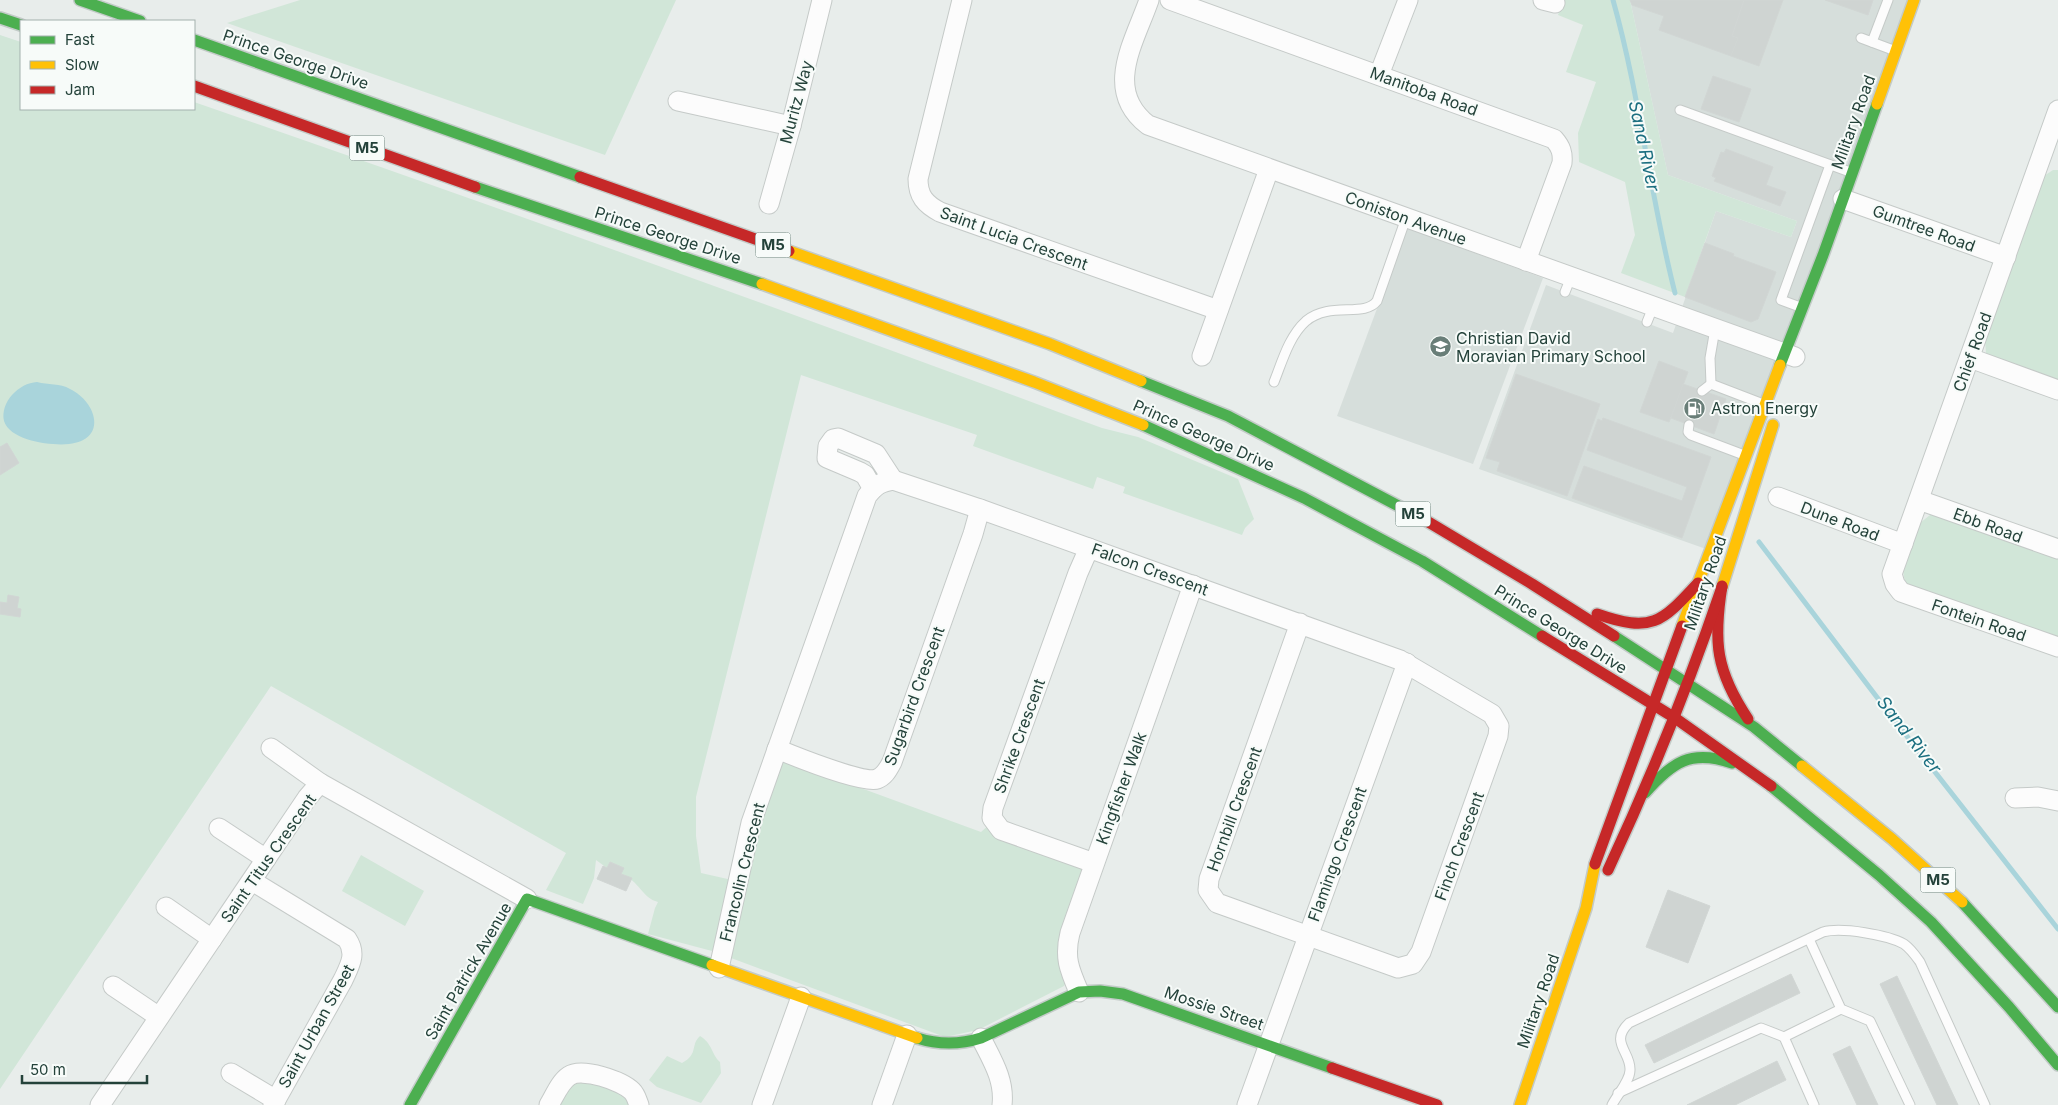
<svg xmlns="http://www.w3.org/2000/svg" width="2058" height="1105" font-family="Inter,sans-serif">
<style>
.built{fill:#d6dedb}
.green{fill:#d1e6d8}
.water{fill:#a9d4db}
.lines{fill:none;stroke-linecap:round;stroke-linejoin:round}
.stream{stroke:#a9d4db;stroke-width:5}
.building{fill:#cfd4d2;stroke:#d1d6d4}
.lane-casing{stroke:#c5cac8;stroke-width:11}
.street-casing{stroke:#c5cac8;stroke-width:21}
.fast-casing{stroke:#c3cbc8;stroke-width:14}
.slow-casing{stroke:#c3cbc8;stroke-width:14}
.jam-casing{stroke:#c3cbc8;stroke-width:14}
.lane{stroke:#fcfcfc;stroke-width:9}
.street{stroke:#fcfcfc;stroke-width:19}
.fast{stroke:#4caf50;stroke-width:11}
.slow{stroke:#ffc107;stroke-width:11}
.jam{stroke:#c62828;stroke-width:11}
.labels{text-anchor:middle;stroke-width:4;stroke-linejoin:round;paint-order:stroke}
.shield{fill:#f7fbf9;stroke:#637a73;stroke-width:1}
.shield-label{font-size:15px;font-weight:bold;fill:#24423a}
.street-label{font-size:16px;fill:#24423a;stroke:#f7fbf9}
.poi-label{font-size:16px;fill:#24423a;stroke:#f7fbf9;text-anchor:start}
.water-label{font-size:18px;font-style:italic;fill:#1c6f80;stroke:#f7fbf9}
</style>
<rect width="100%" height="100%" fill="#e8edeb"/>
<!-- built -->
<g class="built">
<path d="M1630,0H1914L1709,550L1479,469L1546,285L1673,333L1716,211L1791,237L1797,221L1668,175Z"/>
<path d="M1407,228L1543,278L1473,464L1337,416Z"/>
</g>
<!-- green -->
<g class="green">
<path d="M300,0H676L605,155L227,23Z"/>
<path d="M1563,0H1630L1668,175L1797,221L1791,237L1716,211L1685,297L1621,273L1635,235L1625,182L1579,162L1578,133L1596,82L1566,72L1583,25L1558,15Z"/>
<path d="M0,35L21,42V109H194V102C498,207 800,316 1102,428L1138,437L1238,479L1254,519L1245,528L1242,535L1123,493L1125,487L1100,478L1097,477L1093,489L973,446L977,435L801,375L696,797V836L701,873L732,880L714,949L712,951L648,934L655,908L658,902C642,898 640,881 621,874L623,868L610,862L607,868L596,860L594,878L583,904L546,890L566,853L271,686L0,1089Z"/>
<path d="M2053,170H2058V382L1994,359L1986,353L1985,341L2044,176Z"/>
<path d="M1930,515H1944L2058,556V640L1914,589L1905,582L1903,571L1920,523Z"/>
<path d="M787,761L981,832L990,824L1079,864L1083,874L1059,943L1058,958L1066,982L1064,986L978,1030L945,1037L731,958L760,818L780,765Z"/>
<path d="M361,855L424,891L405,926L342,891Z"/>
<path d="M700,1036C713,1044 711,1054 720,1062L721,1073L701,1103L657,1087L649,1080L667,1056L682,1063C699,1054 690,1045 700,1036Z"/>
<path d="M579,1078L622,1092L631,1105H557L567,1086Z"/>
</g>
<!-- water -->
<path class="water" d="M37,382C48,385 60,383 70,389C97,402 108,440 69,444C52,446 10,441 4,421C0,402 19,383 37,382Z"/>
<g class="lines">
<!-- stream -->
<g class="stream">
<path d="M1613,0C1640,96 1650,196 1675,293"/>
<path d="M1759,542L1895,721L2058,929"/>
</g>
</g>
<!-- building -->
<g class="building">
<path d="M1630,0H1744L1732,36L1738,38L1731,56L1659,30L1664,16L1632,5Z"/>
<path d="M1744,0H1783L1759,66L1731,56L1738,38L1732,36Z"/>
<path d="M1825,0H1873L1868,15Z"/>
<path d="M1713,76L1751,89L1739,122L1701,109Z"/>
<path d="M1726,149L1773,167L1766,185L1786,192L1780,206L1714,181L1716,178L1712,176L1721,152L1724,153Z"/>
<path d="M1705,243L1734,254L1733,256L1776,272L1758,319L1751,322L1685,297Z"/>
<path d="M1659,361L1688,372L1669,422L1640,412Z"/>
<path d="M1516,374L1600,404L1567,496L1497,471L1500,462L1486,458Z"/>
<path d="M1683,384L1726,399L1714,434L1671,418Z"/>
<path d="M1603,418L1711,457L1682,538L1572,498L1584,466L1682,501L1687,487L1587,450L1598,419L1602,421Z"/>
<path d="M7,443L19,463L0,475V447Z"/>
<path d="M8,595L19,597L17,608L21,609L20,617L0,614V602L7,603Z"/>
<path d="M610,862L624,868L621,874L632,878L626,891L597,879L603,866L607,868Z"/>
<path d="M1668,890L1710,906L1688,963L1646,947Z"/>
<path d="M1791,974L1800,993L1654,1063L1645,1045Z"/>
<path d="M1897,976L1958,1105H1937L1880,984Z"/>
<path d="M1850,1046L1878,1105H1857L1833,1054Z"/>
<path d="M1777,1061L1786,1080L1735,1105H1687Z"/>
</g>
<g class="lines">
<defs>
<g id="lane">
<path d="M1861,38L1893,50"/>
<path d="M1872,42L1888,0"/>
<path d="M1680,110L1850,172"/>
<path d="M1565,292L1571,277"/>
<path d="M1800,307L1781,300L1830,165"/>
<path d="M1647,322L1653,307"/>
<path d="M1274,382C1282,362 1289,336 1306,321C1330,301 1364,318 1377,301L1406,218"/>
<path d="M1711,384L1710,358L1715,329"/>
<path d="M1702,391L1711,384L1763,404"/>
<path d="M1689,425L1688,432L1691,435L1744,455"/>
<path d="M1809,939L1841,1009L1870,1021L1910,1105"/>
<path d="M1784,1037L1814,1105"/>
<path d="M1618,1093L1761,1028L1784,1037L1841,1009"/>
<path d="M1612,1105C1617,1095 1630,1081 1630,1070C1631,1052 1609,1042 1629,1023L1823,932C1842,927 1888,935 1904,944C1911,949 1915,955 1920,962L1985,1105"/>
</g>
<g id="street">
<path d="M962,0L918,179C918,196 925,204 940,212L1218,310"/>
<path d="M1149,0C1134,43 1103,90 1148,125L1795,357"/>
<path d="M1170,0L1554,139C1561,147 1563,153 1562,163L1526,261"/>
<path d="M1543,0L1555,3"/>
<path d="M1379,75L1408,0"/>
<path d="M678,101L791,126"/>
<path d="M2058,110L1892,574L1895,584L1901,592L2058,647"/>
<path d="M1843,199L2006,257"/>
<path d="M769,204L791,126L822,0"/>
<path d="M1202,356L1269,169"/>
<path d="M1970,358L2058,390"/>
<path d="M873,489L865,475L860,472L827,458L828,446L833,439L838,438L876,454L893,480"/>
<path d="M1778,497L1903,544"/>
<path d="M1919,500L2058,549"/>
<path d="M1089,548L1078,573L993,808L992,818L1001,830L1094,863"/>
<path d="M271,748L320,783L527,899"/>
<path d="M777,749C794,756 863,784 877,779C885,776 888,769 892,762L973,534L980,509"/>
<path d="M2015,798L2038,797L2058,801"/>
<path d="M219,828L266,859"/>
<path d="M252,881L347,939C357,954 350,965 343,980L273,1105"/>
<path d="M166,907L212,939"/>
<path d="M719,968L751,823L867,496C875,486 880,482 893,480L980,509L1400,660L1492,714L1499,726L1498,736L1421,952L1413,964L1398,968L1217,903L1208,890L1209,879L1300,623"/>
<path d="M113,986L159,1017"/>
<path d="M1079,992C1069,969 1064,957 1070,933L1193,585"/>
<path d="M981,1038C992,1060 1005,1080 1002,1105"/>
<path d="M231,1073L276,1100"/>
<path d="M100,1105L307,798L320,783"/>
<path d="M549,1105C555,1095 560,1082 569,1076C582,1067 622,1081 632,1091C636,1095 637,1100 639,1105"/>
<path d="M762,1105L801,997"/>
<path d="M882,1105L907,1035"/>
<path d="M1247,1105L1407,663"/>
</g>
<g id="fast">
<path d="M80,0L140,21"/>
<path d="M0,18L21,25"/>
<path d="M194,40L580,177"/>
<path d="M475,187L762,284"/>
<path d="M1780,365L1823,255L1877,104"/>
<path d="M1141,381L1228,416L1425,520"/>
<path d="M1143,425L1304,498L1422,561L1542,636"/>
<path d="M1614,636L1754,727L1802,766"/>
<path d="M1771,786L1879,875L1931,922L2009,1007L2058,1065"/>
<path d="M1645,793C1672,762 1691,749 1732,763"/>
<path d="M1962,902L2058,1007"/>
<path d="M917,1038C939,1045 959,1045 981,1038L1079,992L1100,991L1123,994L1332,1068"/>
<path d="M410,1105L527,899L712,965"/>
</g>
<g id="slow">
<path d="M1877,104L1914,0"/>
<path d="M789,251L1050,344L1141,381"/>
<path d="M762,284L1034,382L1143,425"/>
<path d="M1722,587L1773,425"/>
<path d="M1682,626L1780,365"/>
<path d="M1802,766L1892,839L1962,902"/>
<path d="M712,965L917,1038"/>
<path d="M1520,1105L1586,908L1595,864"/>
</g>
<g id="jam">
<path d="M194,86L475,187"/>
<path d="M580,177L789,251"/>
<path d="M1425,520L1532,584L1614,636"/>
<path d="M1722,586C1713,642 1716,671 1748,719"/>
<path d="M1597,614C1652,633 1661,623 1698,583"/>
<path d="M1542,636L1675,718L1771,786"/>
<path d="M1595,864L1682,626"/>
<path d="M1608,870C1651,778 1689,684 1722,587"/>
<path d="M1332,1068L1437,1105"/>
</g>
</defs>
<!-- lane casing -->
<use href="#lane" class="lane-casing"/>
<!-- street casing -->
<use href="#street" class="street-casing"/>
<!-- fast casing -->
<use href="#fast" class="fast-casing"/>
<!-- slow casing -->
<use href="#slow" class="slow-casing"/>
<!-- jam casing -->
<use href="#jam" class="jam-casing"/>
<!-- lane -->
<use href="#lane" class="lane"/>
<!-- street -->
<use href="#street" class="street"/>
<!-- fast -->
<use href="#fast" class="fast"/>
<!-- slow -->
<use href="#slow" class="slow"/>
<!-- jam -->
<use href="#jam" class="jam"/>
</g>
<!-- icons -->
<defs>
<symbol id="school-disc" viewBox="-11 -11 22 22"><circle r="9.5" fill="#697e78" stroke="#f7fbf9"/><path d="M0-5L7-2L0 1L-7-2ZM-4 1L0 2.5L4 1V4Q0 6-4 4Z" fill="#fff"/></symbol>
<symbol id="fuel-disc" viewBox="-11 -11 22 22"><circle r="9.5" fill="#697e78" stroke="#f7fbf9"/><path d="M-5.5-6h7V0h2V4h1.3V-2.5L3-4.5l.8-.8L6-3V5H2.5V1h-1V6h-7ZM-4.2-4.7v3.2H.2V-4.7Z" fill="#fff"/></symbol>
</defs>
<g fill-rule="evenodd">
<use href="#school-disc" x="1428" y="334" width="25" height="25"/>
<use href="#fuel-disc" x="1682" y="396" width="25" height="25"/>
</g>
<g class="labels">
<!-- shield labels -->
<g class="shield">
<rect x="349.5" y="135.5" width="35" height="25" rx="4"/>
<rect x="755.5" y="232.5" width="35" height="25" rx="4"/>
<rect x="1395.5" y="501.5" width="35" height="25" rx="4"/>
<rect x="1920.5" y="867.5" width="35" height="25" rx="4"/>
</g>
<g class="shield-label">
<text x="367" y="153">M5</text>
<text x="773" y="250">M5</text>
<text x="1413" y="519">M5</text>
<text x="1938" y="885">M5</text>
</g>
<!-- street labels -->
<g class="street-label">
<text transform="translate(296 59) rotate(19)" y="6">Prince George Drive</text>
<text transform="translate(1424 91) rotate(20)" y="6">Manitoba Road</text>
<text transform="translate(796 102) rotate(-75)" y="6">Muritz Way</text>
<text transform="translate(1853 122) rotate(-70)" y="6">Military Road</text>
<text transform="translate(1406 218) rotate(20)" y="6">Coniston Avenue</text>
<text transform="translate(1924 228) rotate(20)" y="6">Gumtree Road</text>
<text transform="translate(668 235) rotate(18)" y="6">Prince George Drive</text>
<text transform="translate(1014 238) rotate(20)" y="6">Saint Lucia Crescent</text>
<text transform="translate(1972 352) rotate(-70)" y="6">Chief Road</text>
<text transform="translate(1204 435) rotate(24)" y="6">Prince George Drive</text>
<text transform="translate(1840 521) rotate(21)" y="6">Dune Road</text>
<text transform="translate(1988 525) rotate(20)" y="6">Ebb Road</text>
<text transform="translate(1150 569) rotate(20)" y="6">Falcon Crescent</text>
<text transform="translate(1705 583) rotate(-71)" y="6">Military Road</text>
<text transform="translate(1979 620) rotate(19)" y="6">Fontein Road</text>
<text transform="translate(1561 629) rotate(32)" y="6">Prince George Drive</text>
<text transform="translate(914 696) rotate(-70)" y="6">Sugarbird Crescent</text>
<text transform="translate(1019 736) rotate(-70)" y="6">Shrike Crescent</text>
<text transform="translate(1121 788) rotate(-70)" y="6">Kingfisher Walk</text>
<text transform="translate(1234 809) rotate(-70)" y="6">Hornbill Crescent</text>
<text transform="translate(1459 846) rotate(-70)" y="6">Finch Crescent</text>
<text transform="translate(1337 854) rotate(-70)" y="6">Flamingo Crescent</text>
<text transform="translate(268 858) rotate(-55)" y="6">Saint Titus Crescent</text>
<text transform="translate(742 872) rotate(-76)" y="6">Francolin Crescent</text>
<text transform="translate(468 971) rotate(-60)" y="6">Saint Patrick Avenue</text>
<text transform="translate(1538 1001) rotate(-71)" y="6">Military Road</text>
<text transform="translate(1214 1008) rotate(19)" y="6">Mossie Street</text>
<text transform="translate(316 1026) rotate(-61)" y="6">Saint Urban Street</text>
</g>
<!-- poi labels -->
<g class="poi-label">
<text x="1456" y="344">Christian David<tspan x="1456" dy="18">Moravian Primary School</tspan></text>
<text x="1711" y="414">Astron Energy</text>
</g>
<!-- water labels -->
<g class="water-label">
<text transform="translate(1644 146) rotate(78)" y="6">Sand River</text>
<text transform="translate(1909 735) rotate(52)" y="6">Sand River</text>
</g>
</g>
<!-- legend -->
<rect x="20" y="20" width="175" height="90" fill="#f7fbf9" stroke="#a3b1ad"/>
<rect x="30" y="36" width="25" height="8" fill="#4caf50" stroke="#a3b1ad"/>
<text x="65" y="45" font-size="15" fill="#24423a">Fast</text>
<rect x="30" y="61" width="25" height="8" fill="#ffc107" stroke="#a3b1ad"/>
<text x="65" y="70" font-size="15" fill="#24423a">Slow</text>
<rect x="30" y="86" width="25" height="8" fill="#c62828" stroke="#a3b1ad"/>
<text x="65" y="95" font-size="15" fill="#24423a">Jam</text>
<!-- scale -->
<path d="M22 1075v8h125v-8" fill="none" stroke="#24423a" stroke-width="2.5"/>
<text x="30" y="1075" font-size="15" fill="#24423a" stroke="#f7fbf9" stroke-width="4" paint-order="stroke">50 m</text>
</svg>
